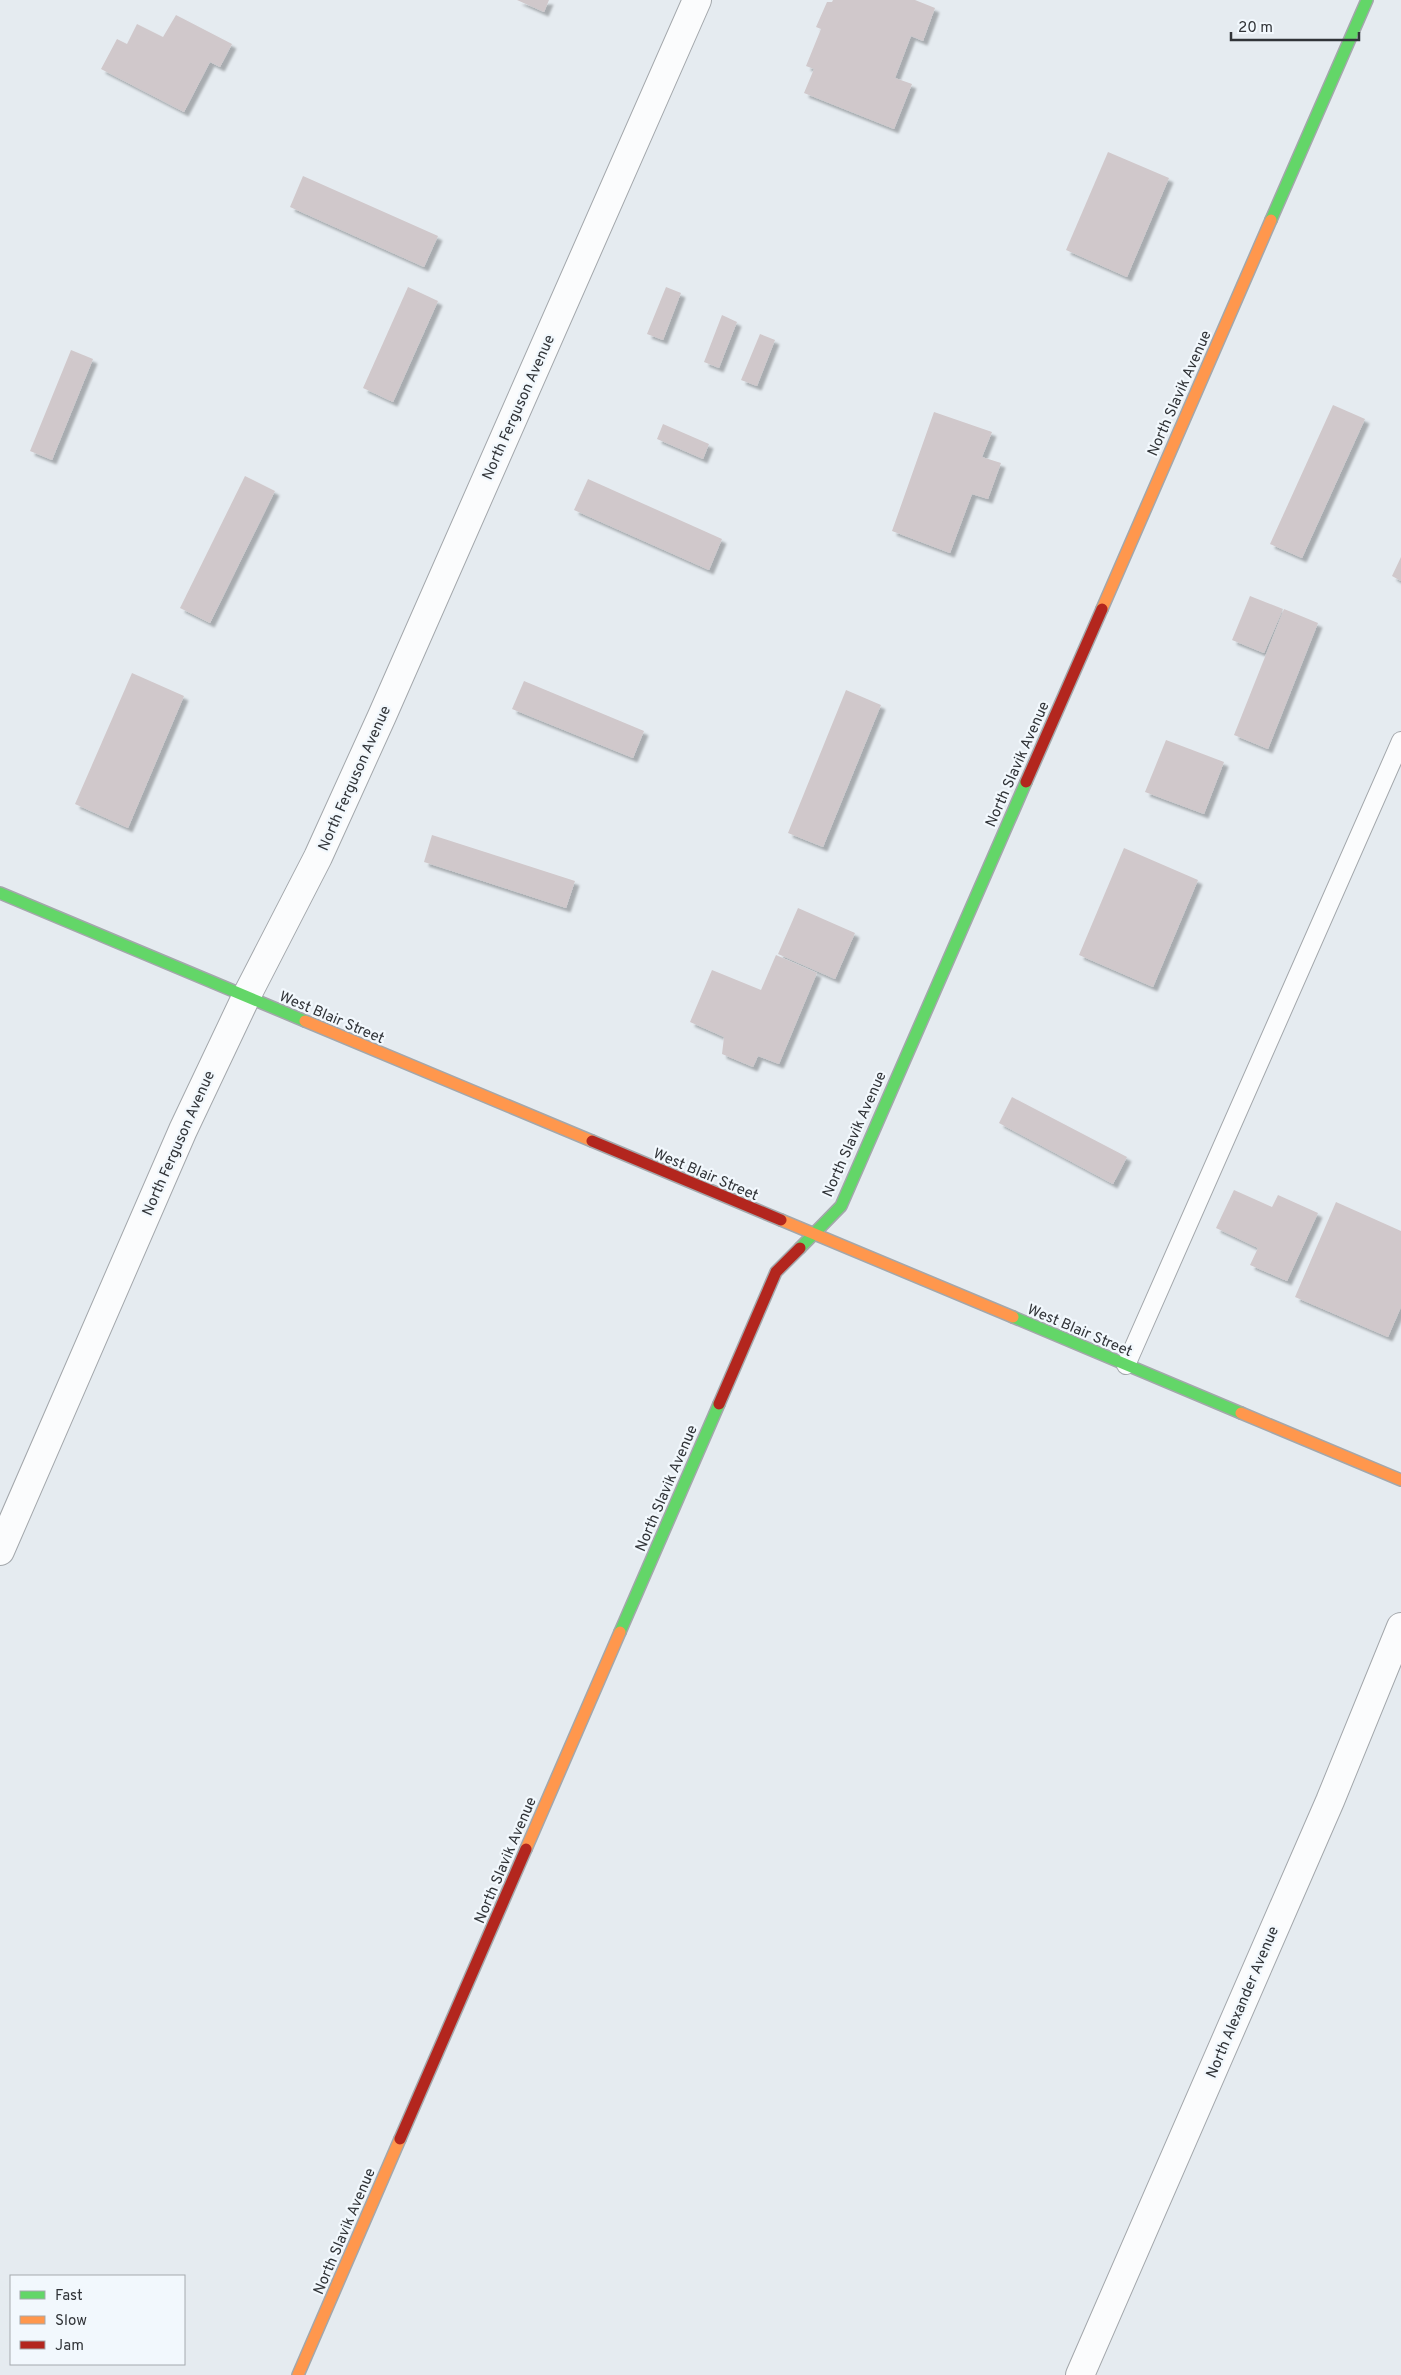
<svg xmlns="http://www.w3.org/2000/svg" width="1401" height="2375" font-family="Overpass,sans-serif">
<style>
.building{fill:#d0c8cb;filter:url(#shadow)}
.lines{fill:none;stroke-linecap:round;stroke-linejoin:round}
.lane-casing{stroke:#a3a7ab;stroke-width:20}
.street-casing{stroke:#a3a7ab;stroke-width:30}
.fast-casing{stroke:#a3a7ab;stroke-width:14}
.slow-casing{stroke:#a3a7ab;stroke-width:14}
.jam-casing{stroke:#a3a7ab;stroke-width:14}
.lane{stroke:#fbfcfd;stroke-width:18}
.street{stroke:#fbfcfd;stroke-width:28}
.fast{stroke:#63d668;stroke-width:11}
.slow{stroke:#ff974d;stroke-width:11}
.jam{stroke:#b3261e;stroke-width:11}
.labels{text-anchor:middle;stroke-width:4.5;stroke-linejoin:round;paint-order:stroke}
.street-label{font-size:15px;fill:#313438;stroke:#f2f8fd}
</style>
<defs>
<filter id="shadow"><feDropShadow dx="4.5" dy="4.5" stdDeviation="1" flood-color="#0004"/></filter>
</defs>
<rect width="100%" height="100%" fill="#e5ebf0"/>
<!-- building -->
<g class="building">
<path d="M517,0H549L544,12Z"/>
<path d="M833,0H915L935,8L923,41L911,36L895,78L912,84L894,129L804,93L814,69L806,66L821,29L816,27L827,2H832Z"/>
<path d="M176,15L232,44L220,67L210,62L184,112L101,69L117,39L127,44L137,24L163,37Z"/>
<path d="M1108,152L1169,178L1127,277L1066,250Z"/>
<path d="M303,176L438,236L424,267L290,207Z"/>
<path d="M408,287L438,301L393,402L363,388Z"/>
<path d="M666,287L681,293L663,340L647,334Z"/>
<path d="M722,315L737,322L719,368L704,362Z"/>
<path d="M760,334L775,340L757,386L741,380Z"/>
<path d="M71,350L93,359L52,460L30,451Z"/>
<path d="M1333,405L1365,419L1302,558L1270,544Z"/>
<path d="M934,412L992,432L982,457L1001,463L988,499L972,494L950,553L892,531Z"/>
<path d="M663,424L709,444L703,459L657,439Z"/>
<path d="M245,476L275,491L210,623L180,608Z"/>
<path d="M588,479L722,539L709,570L574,510Z"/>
<path d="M1401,557V581L1392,576Z"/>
<path d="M1250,596L1283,609L1264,653L1232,640Z"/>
<path d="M1284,609L1318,623L1268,749L1234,735Z"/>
<path d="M132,673L184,696L128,828L75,804Z"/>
<path d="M524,681L644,731L633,758L512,709Z"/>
<path d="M846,690L881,705L823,847L788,833Z"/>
<path d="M1166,740L1224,762L1204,814L1145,792Z"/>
<path d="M432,835L575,881L566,908L424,862Z"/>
<path d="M1124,848L1198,880L1153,987L1079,955Z"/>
<path d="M798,908L855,933L835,979L778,954Z"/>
<path d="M776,955L817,973L779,1064L758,1056L753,1067L722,1054L724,1037L690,1022L712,970L761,990Z"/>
<path d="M1012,1097L1127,1157L1113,1184L999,1123Z"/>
<path d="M1234,1190L1272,1207L1278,1195L1318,1213L1287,1281L1250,1265L1258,1248L1216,1228Z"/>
<path d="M1336,1202L1401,1231V1307L1388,1337L1295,1297Z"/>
</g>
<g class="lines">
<defs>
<path id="lane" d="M1126,1365L1401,741"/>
<g id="street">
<path d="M0,1551L183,1130L246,997L318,857L382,716L697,0"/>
<path d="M1080,2375L1330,1801L1401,1627"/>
</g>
<g id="fast">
<path d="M1271,220L1367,0"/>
<path d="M0,893L305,1021"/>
<path d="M800,1248L841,1206L1026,782"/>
<path d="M1013,1317L1241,1413"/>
<path d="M620,1632L719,1404"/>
</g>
<g id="slow">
<path d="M1102,609L1271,220"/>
<path d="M305,1021L592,1141"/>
<path d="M781,1220L1013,1317"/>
<path d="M1241,1413L1401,1480"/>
<path d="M526,1849L620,1632"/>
<path d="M298,2375L400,2139"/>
</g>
<g id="jam">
<path d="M1026,782L1102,609"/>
<path d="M592,1141L781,1220"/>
<path d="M719,1404L776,1272L800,1248"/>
<path d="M400,2139L526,1849"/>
</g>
</defs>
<!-- lane casing -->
<use href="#lane" class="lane-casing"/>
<!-- street casing -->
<use href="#street" class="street-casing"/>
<!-- fast casing -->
<use href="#fast" class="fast-casing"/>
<!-- slow casing -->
<use href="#slow" class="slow-casing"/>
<!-- jam casing -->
<use href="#jam" class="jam-casing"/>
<!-- lane -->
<use href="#lane" class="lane"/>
<!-- street -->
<use href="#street" class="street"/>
<!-- fast -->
<use href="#fast" class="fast"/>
<!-- slow -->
<use href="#slow" class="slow"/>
<!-- jam -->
<use href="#jam" class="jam"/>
</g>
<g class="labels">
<!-- street labels -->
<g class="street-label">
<text transform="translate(1179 393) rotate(-66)" y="5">North Slavik Avenue</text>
<text transform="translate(518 407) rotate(-66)" y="5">North Ferguson Avenue</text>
<text transform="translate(1017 764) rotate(-66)" y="5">North Slavik Avenue</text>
<text transform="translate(354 778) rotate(-66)" y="5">North Ferguson Avenue</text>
<text transform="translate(332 1017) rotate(23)" y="5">West Blair Street</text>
<text transform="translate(854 1134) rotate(-66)" y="5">North Slavik Avenue</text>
<text transform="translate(178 1143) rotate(-66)" y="5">North Ferguson Avenue</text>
<text transform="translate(706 1174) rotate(23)" y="5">West Blair Street</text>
<text transform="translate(1080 1330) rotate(23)" y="5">West Blair Street</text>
<text transform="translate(666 1488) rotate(-67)" y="5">North Slavik Avenue</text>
<text transform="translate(505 1860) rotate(-67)" y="5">North Slavik Avenue</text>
<text transform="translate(1242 2002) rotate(-67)" y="5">North Alexander Avenue</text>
<text transform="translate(344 2231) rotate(-67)" y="5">North Slavik Avenue</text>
</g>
</g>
<!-- legend -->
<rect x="10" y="2275" width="175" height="90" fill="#f2f8fd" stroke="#a5aaae"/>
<rect x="20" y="2291" width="25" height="8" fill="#63d668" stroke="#a5aaae"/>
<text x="55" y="2300" font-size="15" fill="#313438">Fast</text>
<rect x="20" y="2316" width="25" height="8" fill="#ff974d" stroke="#a5aaae"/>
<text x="55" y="2325" font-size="15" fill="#313438">Slow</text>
<rect x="20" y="2341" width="25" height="8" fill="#b3261e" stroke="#a5aaae"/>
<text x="55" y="2350" font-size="15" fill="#313438">Jam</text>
<!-- scale -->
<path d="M1231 32v8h128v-8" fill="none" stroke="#313438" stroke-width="2.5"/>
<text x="1238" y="32" font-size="15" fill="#313438" stroke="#f2f8fd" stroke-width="4" paint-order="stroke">20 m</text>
</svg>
